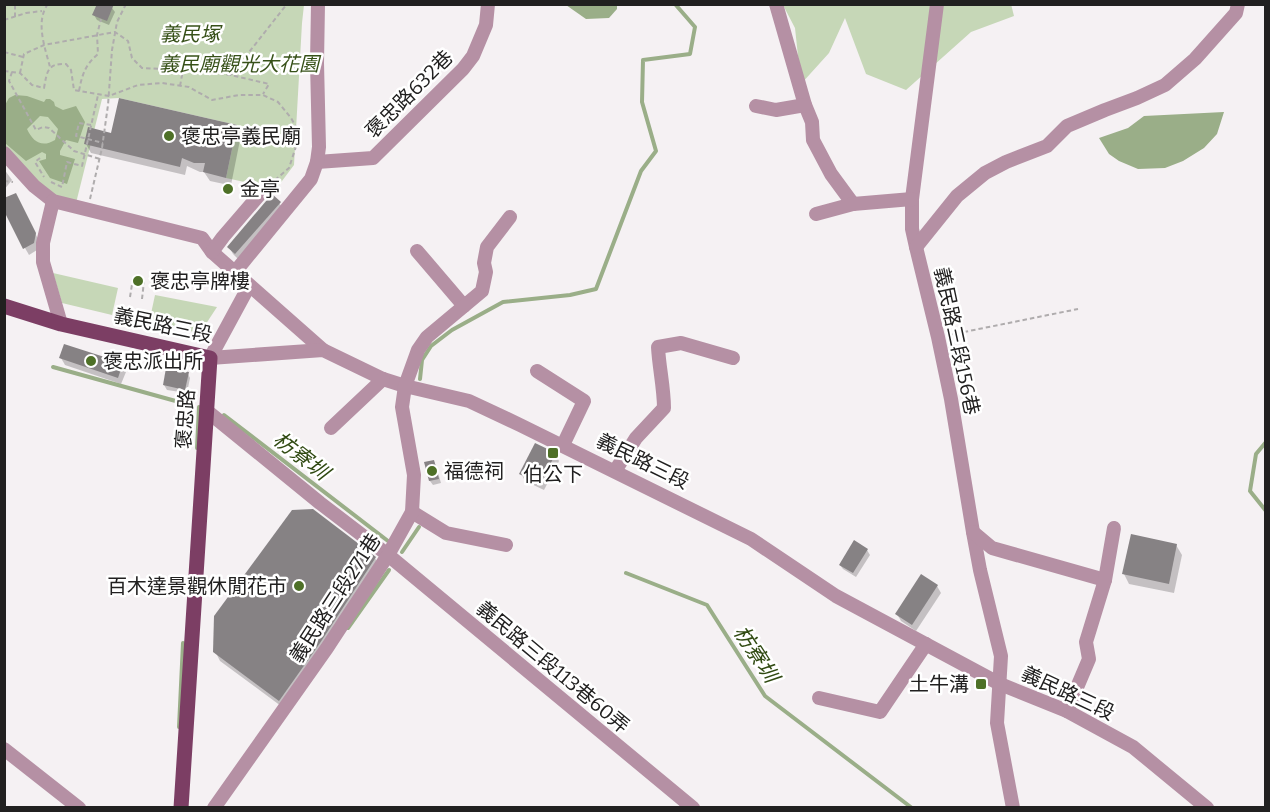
<svg xmlns="http://www.w3.org/2000/svg" width="1270" height="812" font-family="Bitter,'Noto Sans TC',serif">
<style>
.green{fill:#c6d7b7}
.water{fill:#9aae88;fill-rule:evenodd}
.shadow{fill:#0003}
.lines{fill:none;stroke-linecap:round;stroke-linejoin:round}
.stream{stroke:#9aae88;stroke-width:4}
.building{fill:#868284}
.path{stroke:#afacad;stroke-width:2;stroke-dasharray:4.5 3;stroke-linecap:butt}
.minor{stroke:#b590a4;stroke-width:14}
.major{stroke:#7c3e64;stroke-width:15}
.poi-dot{fill:#4e7027;stroke:#fff;stroke-width:2}
.labels{text-anchor:middle;stroke-width:5;stroke-linejoin:round;paint-order:stroke}
.park-label{font-size:20px;font-style:italic;fill:#375119;stroke:#fff}
.street-label{font-size:20px;fill:#212020;stroke:#fff}
.poi-label{font-size:20px;fill:#212020;stroke:#fff;text-anchor:start}
.water-label{font-size:21px;font-style:italic;fill:#304a12;stroke:#fff}
</style>
<rect width="100%" height="100%" fill="#f5f1f3"/>
<!-- green -->
<g class="green">
<path d="M1011,4L1014,16L971,32L906,90L866,74L845,18L829,53L801,84L795,28L783,5Z"/>
<path d="M5,5H304L302,23L294,165L276,189L226,178L237,125L119,98L102,99L76,203L52,196L5,148Z"/>
<path d="M53,273L118,288L112,315L62,303Z"/>
<path d="M155,295L217,307L200,333L149,323Z"/>
</g>
<!-- water -->
<g class="water">
<path d="M566,5L617,4V9L609,18L586,19Z"/>
<path d="M15,95L27,96L44,102L46,99H50L54,102L55,106L63,110L76,106L85,122L78,143L66,140L60,151V155L75,159L67,184L50,178L39,161L46,159V154L42,152L26,161L5,143V105L9,98ZM40,116L48,117L58,129L55,140C42,148 33,142 27,129Z"/>
<path d="M1224,112L1217,134L1204,148L1183,161L1165,168L1138,169L1119,161L1109,154L1099,138L1128,128L1144,116Z"/>
</g>
<!-- shadow -->
<g class="shadow">
<path d="M112,8L115,12L109,25L97,20L94,15Z"/>
<path d="M236,126L241,135L231,185L234,190L232,194L228,195L223,188L224,184L210,181L204,172H200L187,166L185,175L91,153L86,144L112,135Z"/>
<path d="M4,169L12,180L4,190Z"/>
<path d="M19,201L39,241L37,250L29,255L25,248Z"/>
<path d="M279,203L284,210L239,260L233,254L229,247Z"/>
<path d="M61,358L121,365L126,372L121,384L65,365Z"/>
<path d="M188,374L190,378L187,393L167,390L164,385Z"/>
<path d="M555,454L559,461L544,490L525,481L521,473Z"/>
<path d="M434,461L436,466L441,483L433,485L430,481L426,463Z"/>
<path d="M854,542L867,550L870,555L856,577L843,569L840,565Z"/>
<path d="M1176,545L1182,555L1174,593L1129,584L1124,574Z"/>
<path d="M375,558L380,568L285,709L220,661L215,651Z"/>
<path d="M937,586L941,593L916,631L901,621L897,614Z"/>
</g>
<g class="lines">
<!-- stream -->
<g class="stream">
<path d="M53,367L190,405"/>
<path d="M420,379L422,360L431,346L452,330L503,302L570,295L596,289L641,171L656,151L642,102L643,60L690,54L695,27L675,4"/>
<path d="M224,415L388,541"/>
<path d="M1266,442L1256,454L1250,491L1266,511"/>
<path d="M197,448L199,407"/>
<path d="M402,552L419,527"/>
<path d="M626,573L707,605L765,696L912,808"/>
<path d="M348,628L389,570"/>
<path d="M179,727L183,643"/>
</g>
</g>
<!-- building -->
<g class="building">
<path d="M97,4H114L107,21L92,15Z"/>
<path d="M119,98L237,125L226,178L203,172L205,163H194L182,158L180,167L84,144L88,127L111,133Z"/>
<path d="M16,193L36,233L34,243L23,249L4,211V198Z"/>
<path d="M272,194L281,202L235,254L227,247Z"/>
<path d="M64,344L123,363L118,378L59,358Z"/>
<path d="M166,368L189,372L185,390L163,385Z"/>
<path d="M535,443L556,453L540,484L519,474Z"/>
<path d="M434,460L439,479L429,481L424,462Z"/>
<path d="M313,509L376,557L320,643L279,701L213,652L214,616L292,510Z"/>
<path d="M1131,534L1177,544L1169,584L1122,574Z"/>
<path d="M854,540L868,549L853,573L839,565Z"/>
<path d="M921,574L938,585L912,625L895,614Z"/>
</g>
<g class="lines">
<!-- path -->
<g class="path">
<path d="M48,4C35,21 45,48 50,67"/>
<path d="M15,17V4"/>
<path d="M4,20L26,13L42,11"/>
<path d="M4,52L23,57"/>
<path d="M4,71L20,73L32,85L44,88C47,72 47,63 66,64L71,70L74,90L109,96L138,85L162,83L189,87L212,100L239,95H263L278,102L291,118L300,134L289,168L275,180"/>
<path d="M12,72L9,81L36,130L43,127L49,128L74,151L100,159"/>
<path d="M20,73L24,54L44,45L115,32L128,41L132,58L142,68L183,70"/>
<path d="M231,75L287,4"/>
<path d="M180,86L183,70L231,75L269,84L263,94"/>
<path d="M79,91C82,75 85,65 98,54L97,35L101,19"/>
<path d="M91,125L79,123L76,136L103,143"/>
<path d="M40,158L35,162L44,177"/>
<path d="M4,181L13,182"/>
<path d="M51,182L62,187L67,162L82,166L98,95"/>
<path d="M90,199L102,148L108,105L112,50L117,22L126,4"/>
<path d="M130,297L133,278"/>
<path d="M142,299L144,281"/>
<path d="M949,335L1078,309"/>
</g>
<!-- minor -->
<g class="minor">
<path d="M776,4L805,105L812,122L813,140L831,174L853,204"/>
<path d="M937,4L912,199V229L916,247L938,337L951,399L973,532L980,570L1001,656L997,723L1013,808"/>
<path d="M756,106L776,110L805,105"/>
<path d="M4,153L34,186L53,201L202,238L212,252L323,350"/>
<path d="M317,162L373,158L463,69L473,56L486,25L488,4"/>
<path d="M53,201L43,243V262L61,324"/>
<path d="M816,214L853,204L912,199"/>
<path d="M916,247L957,196L985,173L1006,162L1047,146L1067,126L1105,110L1137,98L1165,85L1195,59L1236,13L1238,4"/>
<path d="M417,251L464,306"/>
<path d="M212,252L223,237L266,187"/>
<path d="M235,272L311,179L317,162L319,147L317,63L318,4"/>
<path d="M210,358L323,350L383,379L405,386L469,401L520,425L751,539L836,596L1000,684L1067,711L1133,747L1207,808"/>
<path d="M210,358L249,286"/>
<path d="M537,371L584,401L563,445"/>
<path d="M207,411L320,503L388,555L693,808"/>
<path d="M331,428L383,379"/>
<path d="M615,471L636,438L664,408C664,388 659,367 658,347L681,343L733,358"/>
<path d="M412,512L446,533L506,545"/>
<path d="M973,532L992,548L1105,580"/>
<path d="M819,698L880,712L926,644"/>
<path d="M1067,711L1089,659L1086,642L1105,580L1114,528"/>
<path d="M4,749L79,808"/>
<path d="M214,808L327,648L388,555L412,512L414,475L402,407L405,386L418,350L427,337L482,291L486,272L484,263L487,247L510,217"/>
</g>
<!-- major -->
<path class="major" d="M4,306L61,324L210,358L181,808"/>
</g>
<!-- markers -->
<g class="poi-dot">
<circle cx="169" cy="136" r="6"/>
<circle cx="228" cy="189" r="6"/>
<circle cx="138" cy="281" r="6"/>
<circle cx="91" cy="361" r="6"/>
<rect x="547" y="447" width="12" height="12" rx="3"/>
<circle cx="432" cy="471" r="6"/>
<circle cx="299" cy="586" r="6"/>
<rect x="975" y="678" width="12" height="12" rx="3"/>
</g>
<g class="labels">
<!-- park labels -->
<g class="park-label">
<text x="190" y="41">義民塚</text>
<text x="239" y="71">義民廟觀光大花園</text>
</g>
<!-- street labels -->
<g class="street-label">
<text transform="translate(409 94) rotate(-45)" y="7">褒忠路632巷</text>
<text transform="translate(163 325) rotate(12)" y="7">義民路三段</text>
<text transform="translate(957 341) rotate(78)" y="7">義民路三段156巷</text>
<text transform="translate(185 419) rotate(-86)" y="7">褒忠路</text>
<text transform="translate(643 461) rotate(26)" y="7">義民路三段</text>
<text transform="translate(335 598) rotate(-57)" y="7">義民路三段271巷</text>
<text transform="translate(553 667) rotate(40)" y="7">義民路三段113巷60弄</text>
<text transform="translate(1068 693) rotate(25)" y="7">義民路三段</text>
</g>
<!-- poi labels -->
<g class="poi-label">
<text x="181" y="143">褒忠亭義民廟</text>
<text x="240" y="196">金亭</text>
<text x="150" y="288">褒忠亭牌樓</text>
<text x="103" y="368">褒忠派出所</text>
<text x="444" y="478">福德祠</text>
<text x="553" y="481" text-anchor="middle">伯公下</text>
<text x="287" y="593" text-anchor="end">百木達景觀休閒花市</text>
<text x="969" y="691" text-anchor="end">土牛溝</text>
</g>
<!-- water labels -->
<g class="water-label">
<text transform="translate(301 456) rotate(38)" y="7">枋寮圳</text>
<text transform="translate(756 654) rotate(57)" y="7">枋寮圳</text>
</g>
</g>
<!-- border -->
<rect width="1270" height="812" fill="none" stroke="#212020" stroke-width="12"/>
</svg>
